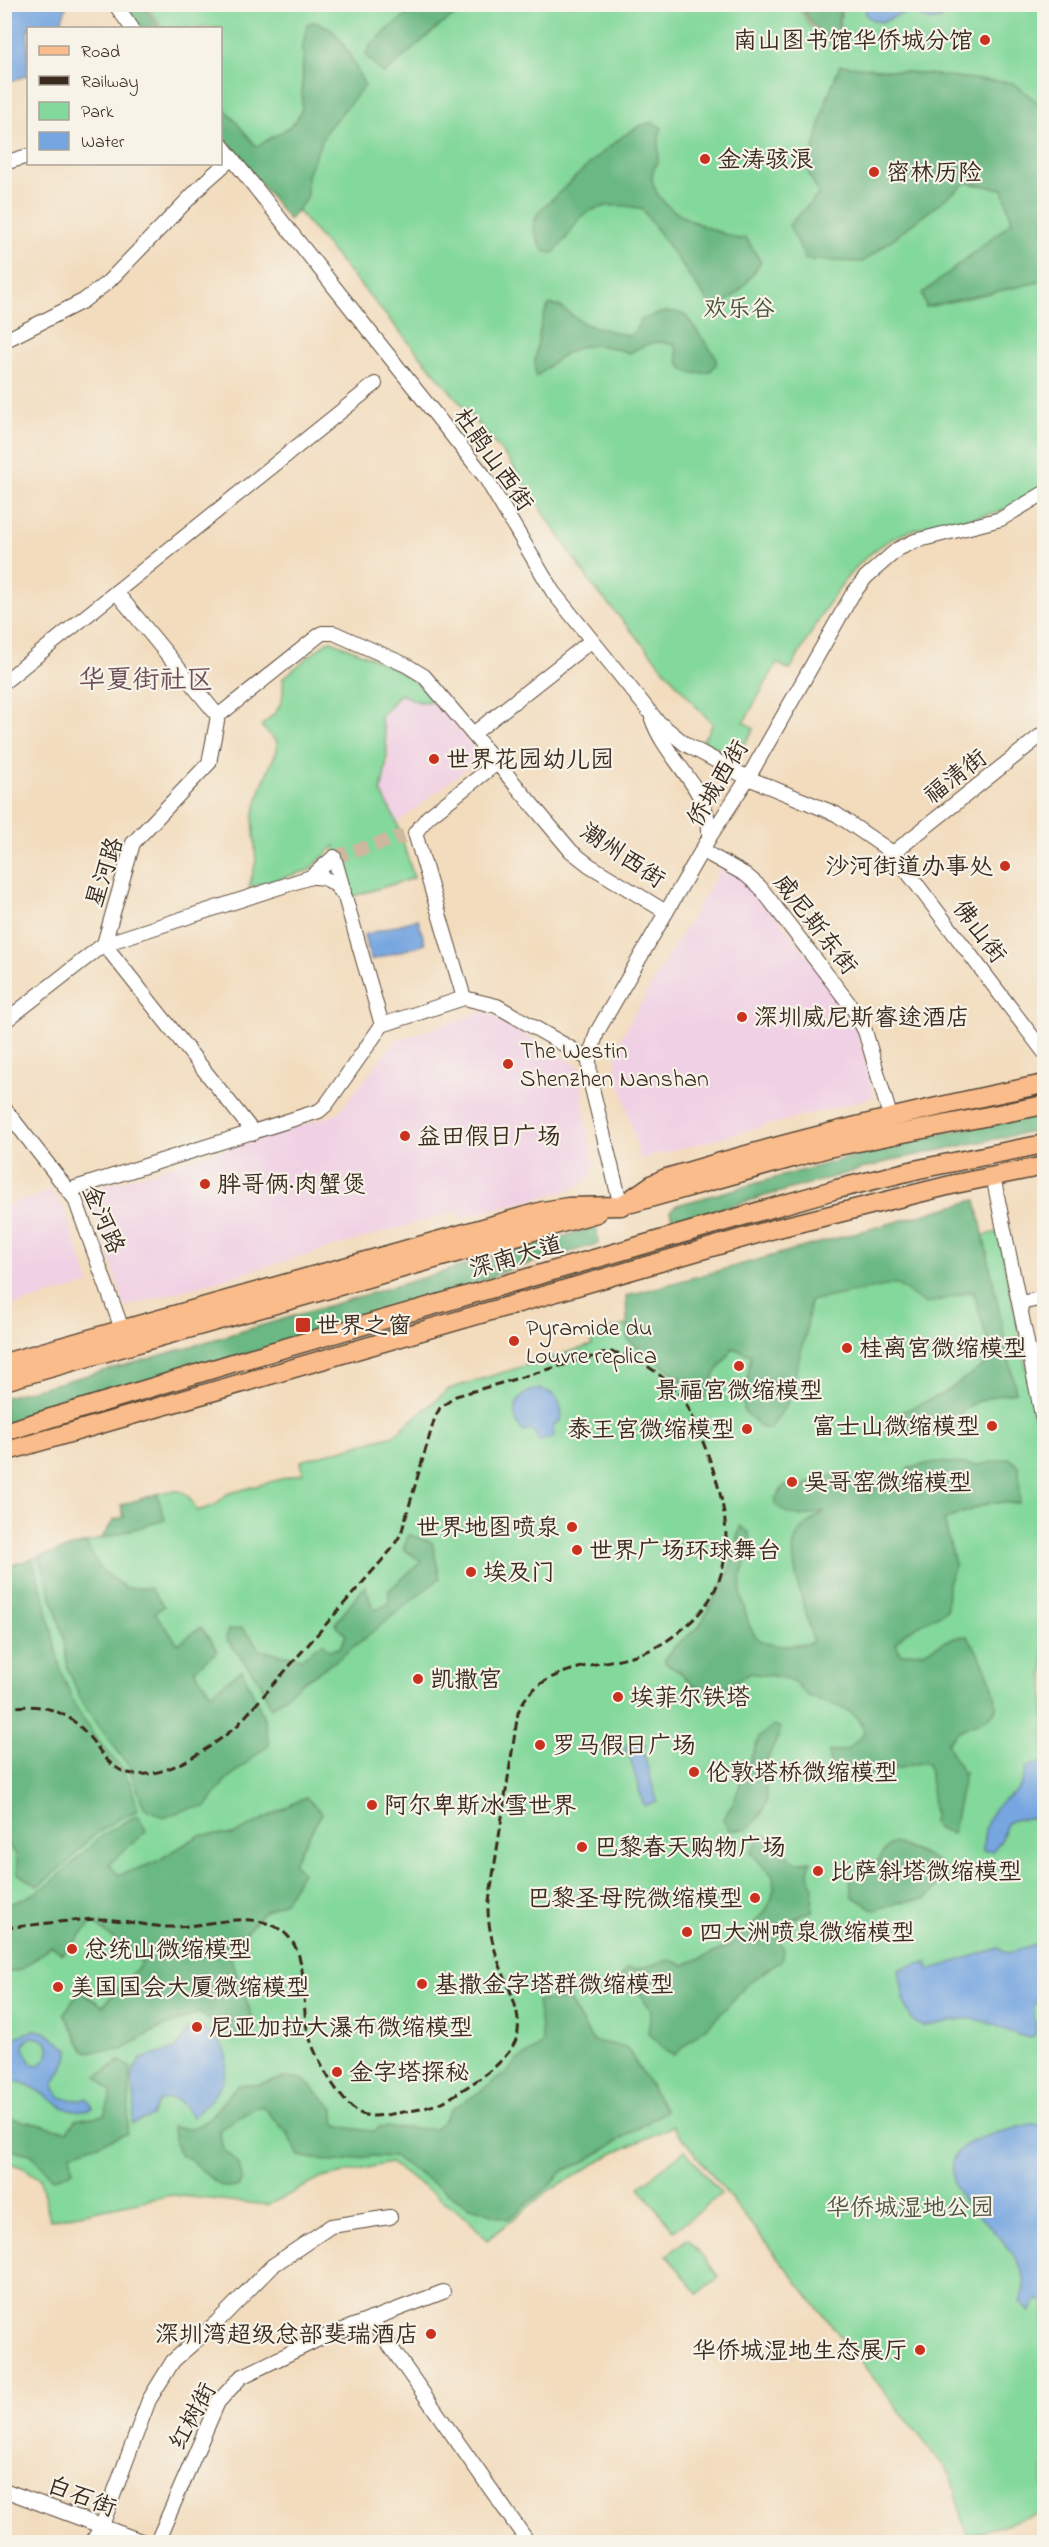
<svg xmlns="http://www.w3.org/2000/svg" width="1049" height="2547" font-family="'Indie Flower','LXGW WenKai TC',sans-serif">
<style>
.built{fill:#f0d0e4}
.green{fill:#83d89b;stroke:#5f815c;stroke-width:1.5}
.forest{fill:#6ab883;stroke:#527150;stroke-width:1.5}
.water{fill:#76a6e0;stroke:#58687f;stroke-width:1.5;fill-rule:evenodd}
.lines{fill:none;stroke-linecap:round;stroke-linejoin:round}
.minor-tunnel{stroke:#cdb89d;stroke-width:14;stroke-dasharray:14 7;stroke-linecap:butt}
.minor-casing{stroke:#564536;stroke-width:16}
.major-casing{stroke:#564536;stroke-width:21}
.minor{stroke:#fff;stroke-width:14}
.major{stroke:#f9bc8a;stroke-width:18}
.rail{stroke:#3b2a1e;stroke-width:3;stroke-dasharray:9 4.5;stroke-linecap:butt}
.poi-dot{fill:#c8321e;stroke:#f7f3e8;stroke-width:2}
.labels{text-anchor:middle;stroke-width:4.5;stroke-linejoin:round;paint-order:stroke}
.poi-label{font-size:24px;fill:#3b2a1e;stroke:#f7f3e8;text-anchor:start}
.park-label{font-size:24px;fill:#4d563d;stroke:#f7f3e8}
.street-label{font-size:24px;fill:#3b2a1e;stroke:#f7f3e8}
.quarter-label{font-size:27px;fill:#6d4f59;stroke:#f7f3e8}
</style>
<rect width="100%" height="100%" fill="#f7f3e8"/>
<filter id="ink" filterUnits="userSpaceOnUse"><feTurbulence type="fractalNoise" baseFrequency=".0167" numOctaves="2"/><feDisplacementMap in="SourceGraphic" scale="12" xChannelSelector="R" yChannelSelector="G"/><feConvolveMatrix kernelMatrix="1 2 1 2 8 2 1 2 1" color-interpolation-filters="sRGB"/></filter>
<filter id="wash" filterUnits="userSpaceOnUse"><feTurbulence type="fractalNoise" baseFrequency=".008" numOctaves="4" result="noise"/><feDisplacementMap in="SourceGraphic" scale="24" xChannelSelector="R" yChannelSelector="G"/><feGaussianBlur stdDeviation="1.35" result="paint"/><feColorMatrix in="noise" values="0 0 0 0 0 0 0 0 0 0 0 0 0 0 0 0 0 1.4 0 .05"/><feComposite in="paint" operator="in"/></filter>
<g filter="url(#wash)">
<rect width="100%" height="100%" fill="#f2dcbd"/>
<!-- built -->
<g class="built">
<path d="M400,694L419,702L437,701L481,757L397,823L381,791L389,760L387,739L380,717Z"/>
<path d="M722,866L748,880L847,1006L857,1029L874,1097L640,1159L616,1067V1053L622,1035Z"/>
<path d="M485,1011L581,1068L584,1113L594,1163L593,1171L587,1181L573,1189L461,1218L458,1211L125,1307L89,1191L337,1114L395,1041Z"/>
<path d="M51,1191L63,1207L90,1284L5,1308V1206Z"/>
</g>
<!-- green -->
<g class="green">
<path d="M146,5H798L809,25L837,50L842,5H1044V484C1035,492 1025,500 1014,505C984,520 947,520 916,529C850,548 822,616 790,670L777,663L744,722L754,729L735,759L703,740L713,724L695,705L592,585L508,459L301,215L221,107L220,28H162Z"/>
<path d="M329,640C369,657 407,669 437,701L419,702L400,694L380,717C390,747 388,761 381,791L397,823L414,878L350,897L335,846L309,870L249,888L256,861L253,817L262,785L277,750V742L261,726C280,710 285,703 283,678Z"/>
<path d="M998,1232L1044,1451V2512L967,2536L950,2474L673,2126L612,2154L548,2191L487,2240L468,2219L390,2163L322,2178L268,2205L172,2195L50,2220L40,2179L22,2167L5,2162L4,1567L164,1520L157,1494C180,1488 187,1488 197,1511L215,1505L227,1494L303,1473L301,1461L394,1435L449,1389L592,1345L590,1334Z"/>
<path d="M685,2150L721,2194L674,2231L639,2187Z"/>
<path d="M688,2238L719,2277L698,2294L667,2255Z"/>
</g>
<!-- forest -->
<g class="forest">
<path d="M118,5H143L159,28H137Z"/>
<path d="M418,5H470L438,27L384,74L365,55L372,43Z"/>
<path d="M801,6L840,5L836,46L811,23Z"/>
<path d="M312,22C341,24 353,64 365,86L326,131L307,175V198L289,220L221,133L220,103L257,147C274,133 296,131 302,107L303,46L307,24Z"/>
<path d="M840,65L1013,83L1044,107V281L926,307L922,294L1012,222L1003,189L966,183L863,262L806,260L789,225L819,194L808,172L826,101Z"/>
<path d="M653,122L662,128C656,138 660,148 658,159C656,165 652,171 652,177C654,213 710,229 739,239L746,238L761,262C748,280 737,301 714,306L708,302L642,209C621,203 590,203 576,223C568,235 564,244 553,253L544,251C535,236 529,226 540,210C568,187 620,127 653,122Z"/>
<path d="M550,304L559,306L585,324L629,336L633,334L641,320C657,314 670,307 686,316L716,357V364L710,372C698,374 682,376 678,360C677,354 678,351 675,346C657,338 646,344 630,353C583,337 572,346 536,377C532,366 541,312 550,304Z"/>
<path d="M1044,1113V1129L897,1159L673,1222L670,1211L677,1205L928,1136Z"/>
<path d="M976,1200L1016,1392C983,1397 960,1403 946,1436L912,1433L887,1418L939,1396L993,1359L973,1291L926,1304L896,1284L810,1301L806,1333L787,1404L770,1429L762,1428L743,1410L751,1355L733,1348L715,1374L703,1401L693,1399L680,1378L628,1340L626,1296Z"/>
<path d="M592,1228L597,1229L598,1244L510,1269L462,1290L5,1426V1397L148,1359Z"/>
<path d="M1009,1458L1019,1467L1020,1503H989L944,1520L955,1564L948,1584L947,1610L905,1633L896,1643L900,1654L923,1652L955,1637L967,1636C977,1648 1005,1700 993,1714C982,1726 959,1723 947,1744L963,1774L965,1772L952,1834L938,1828L932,1822L934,1817L929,1766L924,1762L859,1778L852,1766L831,1770L828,1752L847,1750L864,1734C862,1705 828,1707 809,1696C802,1693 799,1685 792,1681C780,1674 763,1676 750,1673L721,1690L712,1692L693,1685L681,1673L665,1663V1659L676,1645L699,1627L729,1572L740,1526L749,1533C754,1555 746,1556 742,1573C739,1586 741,1598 745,1610C748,1621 750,1632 759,1639C770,1649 800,1646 813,1642C809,1620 787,1559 795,1541C800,1527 814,1519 825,1511C803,1517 793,1520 775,1504V1499L785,1485L795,1489L836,1474L852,1482L900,1492L908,1468L936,1462L980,1465Z"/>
<path d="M157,1494L165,1520L101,1539L114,1520L124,1517L121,1505Z"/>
<path d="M409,1535L432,1542L440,1578L337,1660L301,1683L271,1708L260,1682L226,1638L229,1630L242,1628L251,1637L259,1650L301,1658L323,1643L329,1650L340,1648L346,1635L335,1624L365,1586L374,1611L389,1603V1590L422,1561L403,1549Z"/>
<path d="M86,1543L101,1570L126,1588H150L164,1606L155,1613L178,1644L201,1627L218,1651L194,1670L211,1693L242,1670L264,1718L269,1744L225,1781L206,1807L186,1809L164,1818L144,1807L128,1765L82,1703L68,1669L63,1635L40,1557Z"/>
<path d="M32,1559L45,1601L61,1672L75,1706L94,1736L122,1769L131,1785L138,1810L117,1820L89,1839L66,1864L38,1886L18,1874L16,1854L4,1841L5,1567Z"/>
<path d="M773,1725L780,1727L779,1735L762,1770C770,1799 770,1810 746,1830H729L723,1819L732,1805L759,1738Z"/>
<path d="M306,1797L322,1813L293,1863L302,1872L285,1902L263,1912L240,1940L231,1959L253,2018L249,2032L232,2035L199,2013L156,2030L122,2049L85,2052L64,2013L80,1991L103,2006L142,1963L93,1922L63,1954L51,1946L21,1970L5,1973V1905C50,1893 62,1871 95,1842C108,1830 123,1823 138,1815L146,1831L109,1864L119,1875L154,1863L200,1835H233Z"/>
<path d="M764,1835L770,1838L795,1862L811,1861L808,1871L813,1886L812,1912L802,1914L779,1929L778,1938L784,1949L781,1960L746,1985L720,2015L674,2055L667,2052L648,2033L651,2010L640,1993L617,1992L620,1977L628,1968L634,1970L670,1960L684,1965L725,1948L737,1940L764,1913L771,1901L774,1888L773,1876L751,1853L756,1843Z"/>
<path d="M893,1842L937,1861L942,1866L946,1878L925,1899L901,1902L874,1910L852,1896L850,1877L876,1864L886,1848Z"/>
<path d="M568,1999L593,2041L626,2047L666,2111L586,2161L563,2171L549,2186L508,2219L468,2206L394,2157L373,2156L333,2162L299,2156L289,2135L262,2106L254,2108L219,2130L223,2149C235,2157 248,2173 238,2187C214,2191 206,2171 190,2159C187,2157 183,2157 181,2155C175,2148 174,2135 172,2127C210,2136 216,2103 238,2085H256L284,2078H297L305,2081L334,2109C334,2114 333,2121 337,2124C340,2128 370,2131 376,2131L379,2127L434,2129L445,2119L450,2110L483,2090L508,2071L517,2061L543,2044L537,2001Z"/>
<path d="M120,2061L131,2068L127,2134L70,2154L73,2171L53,2179L31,2154L5,2149V2117L67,2131L75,2120L104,2115L112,2093L97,2076Z"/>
</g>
<!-- water -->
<g class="water">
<path d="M5,4L67,5L59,28H28V75L5,83Z"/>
<path d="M865,5V4L944,5L943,17C927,27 921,12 906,13C890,15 882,30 866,15Z"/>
<path d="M418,919L425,944L371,960L364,935Z"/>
<path d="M538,1389C555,1391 564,1403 561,1420L553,1426L554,1437L539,1441L534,1432L530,1430L524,1432C507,1416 515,1393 538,1389Z"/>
<path d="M633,1740H640L646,1745L642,1747L657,1801L644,1806L628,1751H625L627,1744Z"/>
<path d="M1044,1763V1816L1013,1820L1007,1823L1002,1839L993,1851H983C983,1836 986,1819 996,1807C1013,1789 1020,1799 1026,1768L1035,1764Z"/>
<path d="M1044,1941V1968L1040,1969L1035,1974L1038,1988L1034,2009L1036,2034L1032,2038C1011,2036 995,2022 974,2019C963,2018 952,2020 942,2023C935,2024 925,2028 919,2025C903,2017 902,1984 899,1969L927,1962L929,1970L998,1948L1009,1953Z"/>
<path d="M197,2027C247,2048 226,2091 192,2117C182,2101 176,2094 158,2102L152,2116L132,2124L135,2102L132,2078L135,2067L141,2059L176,2049L188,2030Z"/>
<path d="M35,2030L45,2032L69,2050C70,2058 57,2076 53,2086C59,2102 73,2101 87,2098L93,2108C59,2125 39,2074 5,2082V2070L8,2069L12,2061L11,2043L16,2037ZM32,2037C53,2039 54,2053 40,2065L32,2064L24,2048L25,2042Z"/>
<path d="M1031,2124L1044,2125V2302L1038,2299L1030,2312L1020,2302C1023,2292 1027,2280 1022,2271C1015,2256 1001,2238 990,2226C982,2219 973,2212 966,2204C951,2187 943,2159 966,2145C985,2134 1010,2130 1031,2124Z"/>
</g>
</g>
<g filter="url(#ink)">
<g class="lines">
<!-- minor-tunnel -->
<path class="minor-tunnel" d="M334,857L404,836"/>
<defs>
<g id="minor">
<path d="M115,4L132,28"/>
<path d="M220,143L485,477L553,592L657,721L685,744L748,778L836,814L893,853L1044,1052"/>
<path d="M4,163L28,156"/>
<path d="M4,341L83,301L108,282L206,181L232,158"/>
<path d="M116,592L218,716"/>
<path d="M4,682L375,384"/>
<path d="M218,716L322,633H334L406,665L424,676L571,851L589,865L666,912"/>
<path d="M652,719C667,762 712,789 709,838"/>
<path d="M473,734L591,641"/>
<path d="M703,851L746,875L760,887L854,1010L865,1031L890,1116"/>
<path d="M893,853L1044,733"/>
<path d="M311,877L334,857L344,892"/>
<path d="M464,998L415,833L428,817L497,763"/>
<path d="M4,1022L104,944L133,843L209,763L218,716"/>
<path d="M4,1108L75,1199L122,1329"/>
<path d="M254,1133L104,944L311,877C327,876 336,883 345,897L382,1025"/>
<path d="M993,1176L1044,1425"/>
<path d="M69,1190L319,1111L326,1105L382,1025L464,998L497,1006L589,1059"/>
<path d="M621,1206L590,1080L589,1059L597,1032L709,838L748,778L852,595L866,577L898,549L915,541L1001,519L1044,493"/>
<path d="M1020,1303L1044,1298"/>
<path d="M371,2319L528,2542"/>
<path d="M4,2490L144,2542"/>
<path d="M92,2542L101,2528L149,2400L173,2361L217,2322L272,2266L331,2226L390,2217"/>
<path d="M157,2542L218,2402L241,2377L319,2339L443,2292"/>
</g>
<g id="major">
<path d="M632,1203L828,1148L1044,1105"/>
<path d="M4,1363L543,1211L568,1207L621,1206L653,1184L666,1178C792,1140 916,1110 1044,1084"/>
<path d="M4,1381L597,1213"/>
<path d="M4,1432L236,1362L837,1189L919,1169L1044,1144"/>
<path d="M4,1452L774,1229L955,1184L1044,1166"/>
</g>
</defs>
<!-- minor casing -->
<use href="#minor" class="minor-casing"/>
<!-- major casing -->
<use href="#major" class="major-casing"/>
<!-- minor -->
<use href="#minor" class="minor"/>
<!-- major -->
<use href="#major" class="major"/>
<!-- rail -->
<path class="rail" d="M4,1709C39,1701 69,1710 90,1738C98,1747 104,1759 114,1766C148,1793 209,1749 237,1726L391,1550L401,1534L435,1417L440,1408L456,1396L609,1352C638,1353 678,1385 690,1411C720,1480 755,1568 686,1626C671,1639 655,1650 635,1655C595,1667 534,1667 518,1713L488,1908C488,1925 492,1941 497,1957C505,1983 530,2022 512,2047C499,2068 473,2083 453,2096C437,2107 416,2110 397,2113C386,2115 373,2118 362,2114C340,2105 311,2051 307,2028C300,1994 312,1944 274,1926C245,1912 206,1926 176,1927C150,1928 125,1919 99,1919C68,1920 36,1925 4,1928"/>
</g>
</g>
<!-- markers -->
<g class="poi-dot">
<circle cx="985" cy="40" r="6"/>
<circle cx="705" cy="159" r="6"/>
<circle cx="874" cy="172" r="6"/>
<circle cx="434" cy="759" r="6"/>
<circle cx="1005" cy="866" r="6"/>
<circle cx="742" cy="1017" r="6"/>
<circle cx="508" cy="1064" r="6"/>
<circle cx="405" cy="1136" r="6"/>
<circle cx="205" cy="1184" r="6"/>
<rect x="295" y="1317" width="16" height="16" rx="3"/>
<circle cx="514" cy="1341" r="6"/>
<circle cx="847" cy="1348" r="6"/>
<circle cx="739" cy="1366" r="6"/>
<circle cx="992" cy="1426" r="6"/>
<circle cx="747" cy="1429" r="6"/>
<circle cx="792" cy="1482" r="6"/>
<circle cx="572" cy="1527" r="6"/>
<circle cx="577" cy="1550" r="6"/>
<circle cx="471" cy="1572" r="6"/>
<circle cx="418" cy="1679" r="6"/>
<circle cx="618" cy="1697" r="6"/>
<circle cx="540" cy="1745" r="6"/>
<circle cx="694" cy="1772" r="6"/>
<circle cx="372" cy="1805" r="6"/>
<circle cx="582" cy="1847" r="6"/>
<circle cx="818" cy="1871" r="6"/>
<circle cx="755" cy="1898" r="6"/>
<circle cx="687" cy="1932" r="6"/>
<circle cx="72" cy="1949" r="6"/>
<circle cx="422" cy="1984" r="6"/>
<circle cx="58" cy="1987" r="6"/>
<circle cx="197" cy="2027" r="6"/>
<circle cx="337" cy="2072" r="6"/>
<circle cx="431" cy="2334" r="6"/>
<circle cx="920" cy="2350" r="6"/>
</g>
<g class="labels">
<!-- poi labels -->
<g class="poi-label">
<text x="973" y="48" text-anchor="end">南山图书馆华侨城分馆</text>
<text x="717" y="167">金涛骇浪</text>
<text x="886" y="180">密林历险</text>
<text x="446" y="767">世界花园幼儿园</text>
<text x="993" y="874" text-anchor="end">沙河街道办事处</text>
<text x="754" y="1025">深圳威尼斯睿途酒店</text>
<text x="520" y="1058">The Westin<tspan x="520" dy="28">Shenzhen Nanshan</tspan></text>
<text x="417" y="1144">益田假日广场</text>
<text x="217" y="1192">胖哥俩·肉蟹煲</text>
<text x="316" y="1333">世界之窗</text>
<text x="526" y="1335">Pyramide du<tspan x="526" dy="28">Louvre replica</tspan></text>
<text x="859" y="1356">桂离宫微缩模型</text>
<text x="739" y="1398" text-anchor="middle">景福宫微缩模型</text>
<text x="980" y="1434" text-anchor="end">富士山微缩模型</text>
<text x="735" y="1437" text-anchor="end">泰王宫微缩模型</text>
<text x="804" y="1490">吴哥窑微缩模型</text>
<text x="560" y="1535" text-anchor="end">世界地图喷泉</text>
<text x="589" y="1558">世界广场环球舞台</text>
<text x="483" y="1580">埃及门</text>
<text x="430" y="1687">凯撒宫</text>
<text x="630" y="1705">埃菲尔铁塔</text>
<text x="552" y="1753">罗马假日广场</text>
<text x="706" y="1780">伦敦塔桥微缩模型</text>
<text x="384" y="1813">阿尔卑斯冰雪世界</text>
<text x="594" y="1855">巴黎春天购物广场</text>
<text x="830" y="1879">比萨斜塔微缩模型</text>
<text x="743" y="1906" text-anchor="end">巴黎圣母院微缩模型</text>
<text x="699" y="1940">四大洲喷泉微缩模型</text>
<text x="84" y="1957">总统山微缩模型</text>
<text x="434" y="1992">基撒金字塔群微缩模型</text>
<text x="70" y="1995">美国国会大厦微缩模型</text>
<text x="209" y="2035">尼亚加拉大瀑布微缩模型</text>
<text x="349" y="2080">金字塔探秘</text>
<text x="419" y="2342" text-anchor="end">深圳湾超级总部斐瑞酒店</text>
<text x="908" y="2358" text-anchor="end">华侨城湿地生态展厅</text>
</g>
<!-- park labels -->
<g class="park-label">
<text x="739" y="316">欢乐谷</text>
<text x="910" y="2215">华侨城湿地公园</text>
</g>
<!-- street labels -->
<g class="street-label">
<text transform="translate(494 459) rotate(55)" y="8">杜鹃山西街</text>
<text transform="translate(955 776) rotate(-38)" y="8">福清街</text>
<text transform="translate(717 783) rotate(-59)" y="8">侨城西街</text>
<text transform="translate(623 855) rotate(34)" y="8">潮州西街</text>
<text transform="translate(104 872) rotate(-72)" y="8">星河路</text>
<text transform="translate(816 924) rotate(52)" y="8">威尼斯东街</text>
<text transform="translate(980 931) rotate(53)" y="8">佛山街</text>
<text transform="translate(104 1219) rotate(67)" y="8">金河路</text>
<text transform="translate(516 1256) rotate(-16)" y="8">深南大道</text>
<text transform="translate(192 2416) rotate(-62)" y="8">红树街</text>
<text transform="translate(82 2496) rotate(21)" y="8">白石街</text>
</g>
<!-- quarter labels -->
<g class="quarter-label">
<text x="146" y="688">华夏街社区</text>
</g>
</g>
<!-- margin -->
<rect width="1049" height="2547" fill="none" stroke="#f7f3e8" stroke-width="24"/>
<!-- legend -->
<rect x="27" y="27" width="195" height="138" fill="#f7f3e8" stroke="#aca397" stroke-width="1.5"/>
<rect x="39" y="46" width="30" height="9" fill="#f9bc8a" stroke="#aca397" stroke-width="1.5"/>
<text x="81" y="57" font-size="18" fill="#3b2a1e">Road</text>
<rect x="39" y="76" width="30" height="9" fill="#3b2a1e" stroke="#aca397" stroke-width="1.5"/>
<text x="81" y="87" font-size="18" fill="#3b2a1e">Railway</text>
<rect x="39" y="102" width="30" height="18" fill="#83d89b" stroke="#aca397" stroke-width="1.5"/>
<text x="81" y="117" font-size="18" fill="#3b2a1e">Park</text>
<rect x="39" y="132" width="30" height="18" fill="#76a6e0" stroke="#aca397" stroke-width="1.5"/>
<text x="81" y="147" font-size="18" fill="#3b2a1e">Water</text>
</svg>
